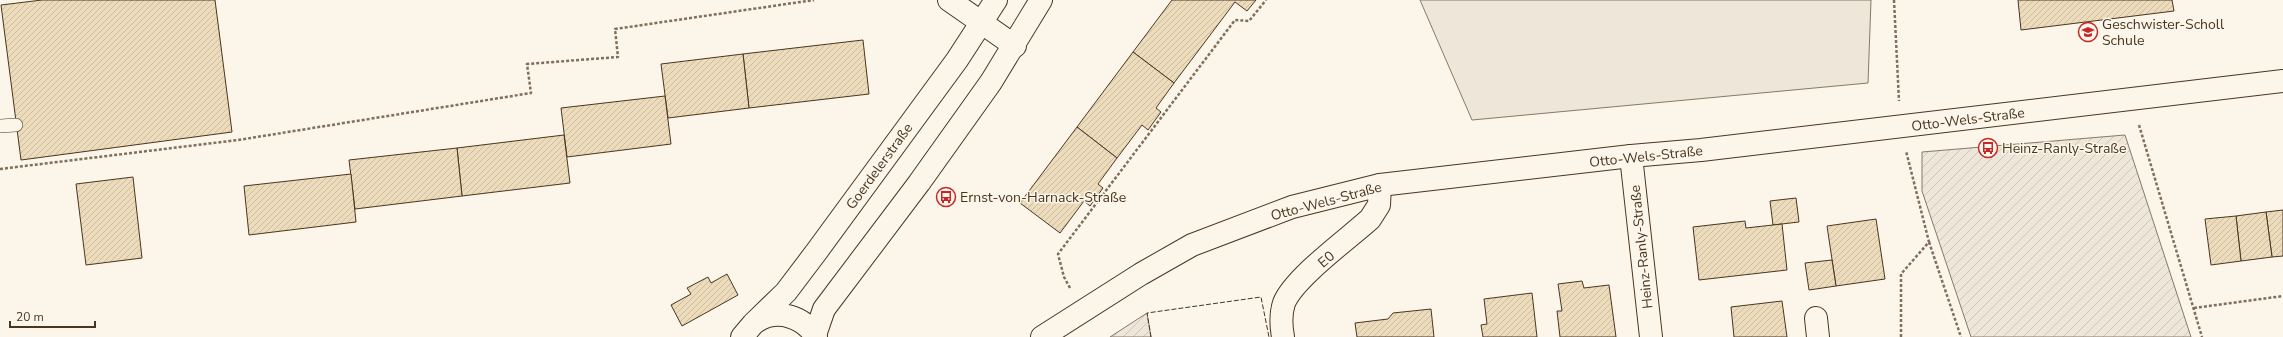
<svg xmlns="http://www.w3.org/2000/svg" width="2283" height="337" font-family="'Nunito Sans',sans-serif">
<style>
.garden{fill:url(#garden-furrows);stroke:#887966}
.pitch{fill:#ede6d9;stroke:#887966}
.building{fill:url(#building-hatch);stroke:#4a3520}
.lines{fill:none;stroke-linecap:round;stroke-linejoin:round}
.service-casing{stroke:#4a3520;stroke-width:14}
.minor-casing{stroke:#4a3520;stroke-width:24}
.path{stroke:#7f6f5c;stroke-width:2.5;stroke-dasharray:3 2;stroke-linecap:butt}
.service{stroke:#fbf6e9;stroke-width:13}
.minor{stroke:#fbf6e9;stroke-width:22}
.fence{stroke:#4a3520;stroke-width:1;stroke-dasharray:5 2;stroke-linecap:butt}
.labels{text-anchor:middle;stroke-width:3;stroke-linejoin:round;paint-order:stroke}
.poi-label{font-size:14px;fill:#4a3520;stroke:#fbf6e9;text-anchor:start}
.street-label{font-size:14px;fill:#4a3520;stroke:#fbf6e9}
</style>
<defs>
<pattern id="garden-furrows" width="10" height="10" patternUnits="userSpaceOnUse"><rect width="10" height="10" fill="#ede6d9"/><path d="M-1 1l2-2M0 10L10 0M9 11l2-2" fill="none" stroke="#cdc6ba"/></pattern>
<pattern id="building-hatch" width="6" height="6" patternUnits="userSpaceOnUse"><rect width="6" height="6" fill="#ecdcbc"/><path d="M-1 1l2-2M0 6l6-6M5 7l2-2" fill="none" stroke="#ccbda1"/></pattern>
</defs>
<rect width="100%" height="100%" fill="#fbf6e9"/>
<!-- garden -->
<g class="garden">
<path d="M2125,135L2191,337H1971L1922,191V152Z"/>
<path d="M1147,313L1151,337H1110Z"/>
</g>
<!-- pitch -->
<path class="pitch" d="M1420,0H1871L1868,83L1472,120Z"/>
<!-- building -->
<g class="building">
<path d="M42,0H215L232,132L21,160L1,5Z"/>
<path d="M1172,0H1256L1247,11L1235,2L1174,83L1133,52Z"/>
<path d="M2018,0H2172L2174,11L2021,30Z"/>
<path d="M863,40L869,94L749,108L743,54Z"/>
<path d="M1133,52L1174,83L1156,108L1161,112L1148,130L1142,125L1117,158L1077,127Z"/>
<path d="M743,54L749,108L668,118L661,64Z"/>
<path d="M665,96L671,144L567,157L561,108Z"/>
<path d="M1077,127L1117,158L1098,184L1103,188L1090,206L1084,201L1060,233L1020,203Z"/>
<path d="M564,135L570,183L462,196L457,148Z"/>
<path d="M457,148L462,196L355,209L349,160Z"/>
<path d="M351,174L356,222L249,235L244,186Z"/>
<path d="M133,177L142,258L86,265L76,184Z"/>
<path d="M1796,198L1799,222L1773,225L1770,201Z"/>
<path d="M2283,210V256L2272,257L2266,212Z"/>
<path d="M2266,212L2272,257L2241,261L2236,216Z"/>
<path d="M2236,216L2241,261L2211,265L2205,219Z"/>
<path d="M1876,219L1885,279L1836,286L1827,226Z"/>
<path d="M1745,221L1746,228L1782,224L1787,270L1699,280L1693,227Z"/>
<path d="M1832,260L1836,286L1809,290L1805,263Z"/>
<path d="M727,274L738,295L682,326L671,305L691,294L687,288L708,277L711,283Z"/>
<path d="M1582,281L1584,288L1609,285L1616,337H1560L1557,311H1562L1558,284Z"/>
<path d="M1532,293L1537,337H1483L1481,325L1487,324L1484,299Z"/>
<path d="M1782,301L1787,337H1734L1731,307Z"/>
<path d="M1431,309L1434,337H1357L1355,323L1388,319L1393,313Z"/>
</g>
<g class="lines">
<defs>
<path id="service" d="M0,126L16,125"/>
<g id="minor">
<path d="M949,0L1015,46"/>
<path d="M1631,156L1651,337"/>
<path d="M1816,318L1818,337"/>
<path d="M757,321C778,308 804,317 816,337"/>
<path d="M815,335L824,309L919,183L991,82L1041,0"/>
<path d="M742,337L753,324L786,292L817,251L957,60L996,0"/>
<path d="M1042,337L1141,274L1192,245L1292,207L1380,185L1631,156L1701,150L2283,81"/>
<path d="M1283,337C1281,326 1280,315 1284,303C1294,278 1349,238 1370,219L1379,205L1380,185"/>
</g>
</defs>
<!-- service casing -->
<use href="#service" class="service-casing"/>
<!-- minor casing -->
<use href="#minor" class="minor-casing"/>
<!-- path -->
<g class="path">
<path d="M1894,0L1899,101"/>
<path d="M2139,125L2202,337"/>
<path d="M0,169L238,140L531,93L527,64L618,57L615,29L814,0"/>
<path d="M1929,242L1961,337"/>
<path d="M1070,288L1064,277L1058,254L1235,20L1249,21L1266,0"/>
<path d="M2194,308L2283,296"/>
<path d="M1901,337V274L1929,242L1906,151"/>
</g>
<!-- service -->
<use href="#service" class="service"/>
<!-- minor -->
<use href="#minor" class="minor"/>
<!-- fence -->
<path class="fence" d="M1151,337L1147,313L1261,297L1269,337"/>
</g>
<!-- icons -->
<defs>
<symbol id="school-ring" viewBox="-11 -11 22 22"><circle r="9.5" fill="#fbf6e9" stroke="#c62828" stroke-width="1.5"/><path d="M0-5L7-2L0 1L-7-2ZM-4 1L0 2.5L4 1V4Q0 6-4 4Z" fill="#c62828"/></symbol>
<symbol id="bus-ring" viewBox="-11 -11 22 22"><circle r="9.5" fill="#fbf6e9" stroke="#c62828" stroke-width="1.5"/><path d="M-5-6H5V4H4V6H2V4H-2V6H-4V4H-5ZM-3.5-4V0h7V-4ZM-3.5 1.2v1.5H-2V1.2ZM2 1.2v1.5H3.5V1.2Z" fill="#c62828"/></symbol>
</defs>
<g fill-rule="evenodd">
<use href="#school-ring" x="2077" y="21" width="22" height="22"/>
<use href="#bus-ring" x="1977" y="137" width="22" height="22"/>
<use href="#bus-ring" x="935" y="186" width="22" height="22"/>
</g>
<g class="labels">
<!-- poi labels -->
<g class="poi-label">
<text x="2102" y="29">Geschwister-Scholl<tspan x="2102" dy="16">Schule</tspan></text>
<text x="2002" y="153">Heinz-Ranly-Straße</text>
<text x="960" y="202">Ernst-von-Harnack-Straße</text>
</g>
<!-- street labels -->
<g class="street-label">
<text transform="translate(1968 119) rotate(-7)" y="5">Otto-Wels-Straße</text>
<text transform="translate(1646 156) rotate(-6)" y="5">Otto-Wels-Straße</text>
<text transform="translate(879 166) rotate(-54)" y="5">Goerdelerstraße</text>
<text transform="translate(1326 201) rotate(-15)" y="5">Otto-Wels-Straße</text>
<text transform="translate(1641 247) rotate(-96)" y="5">Heinz-Ranly-Straße</text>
<text transform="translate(1326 259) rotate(-41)" y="5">E0</text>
</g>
</g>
<!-- scale -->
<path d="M10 321v6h85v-6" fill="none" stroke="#4a3520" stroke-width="2"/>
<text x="16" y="321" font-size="12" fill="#4a3520" stroke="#fbf6e9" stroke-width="3" paint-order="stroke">20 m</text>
</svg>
